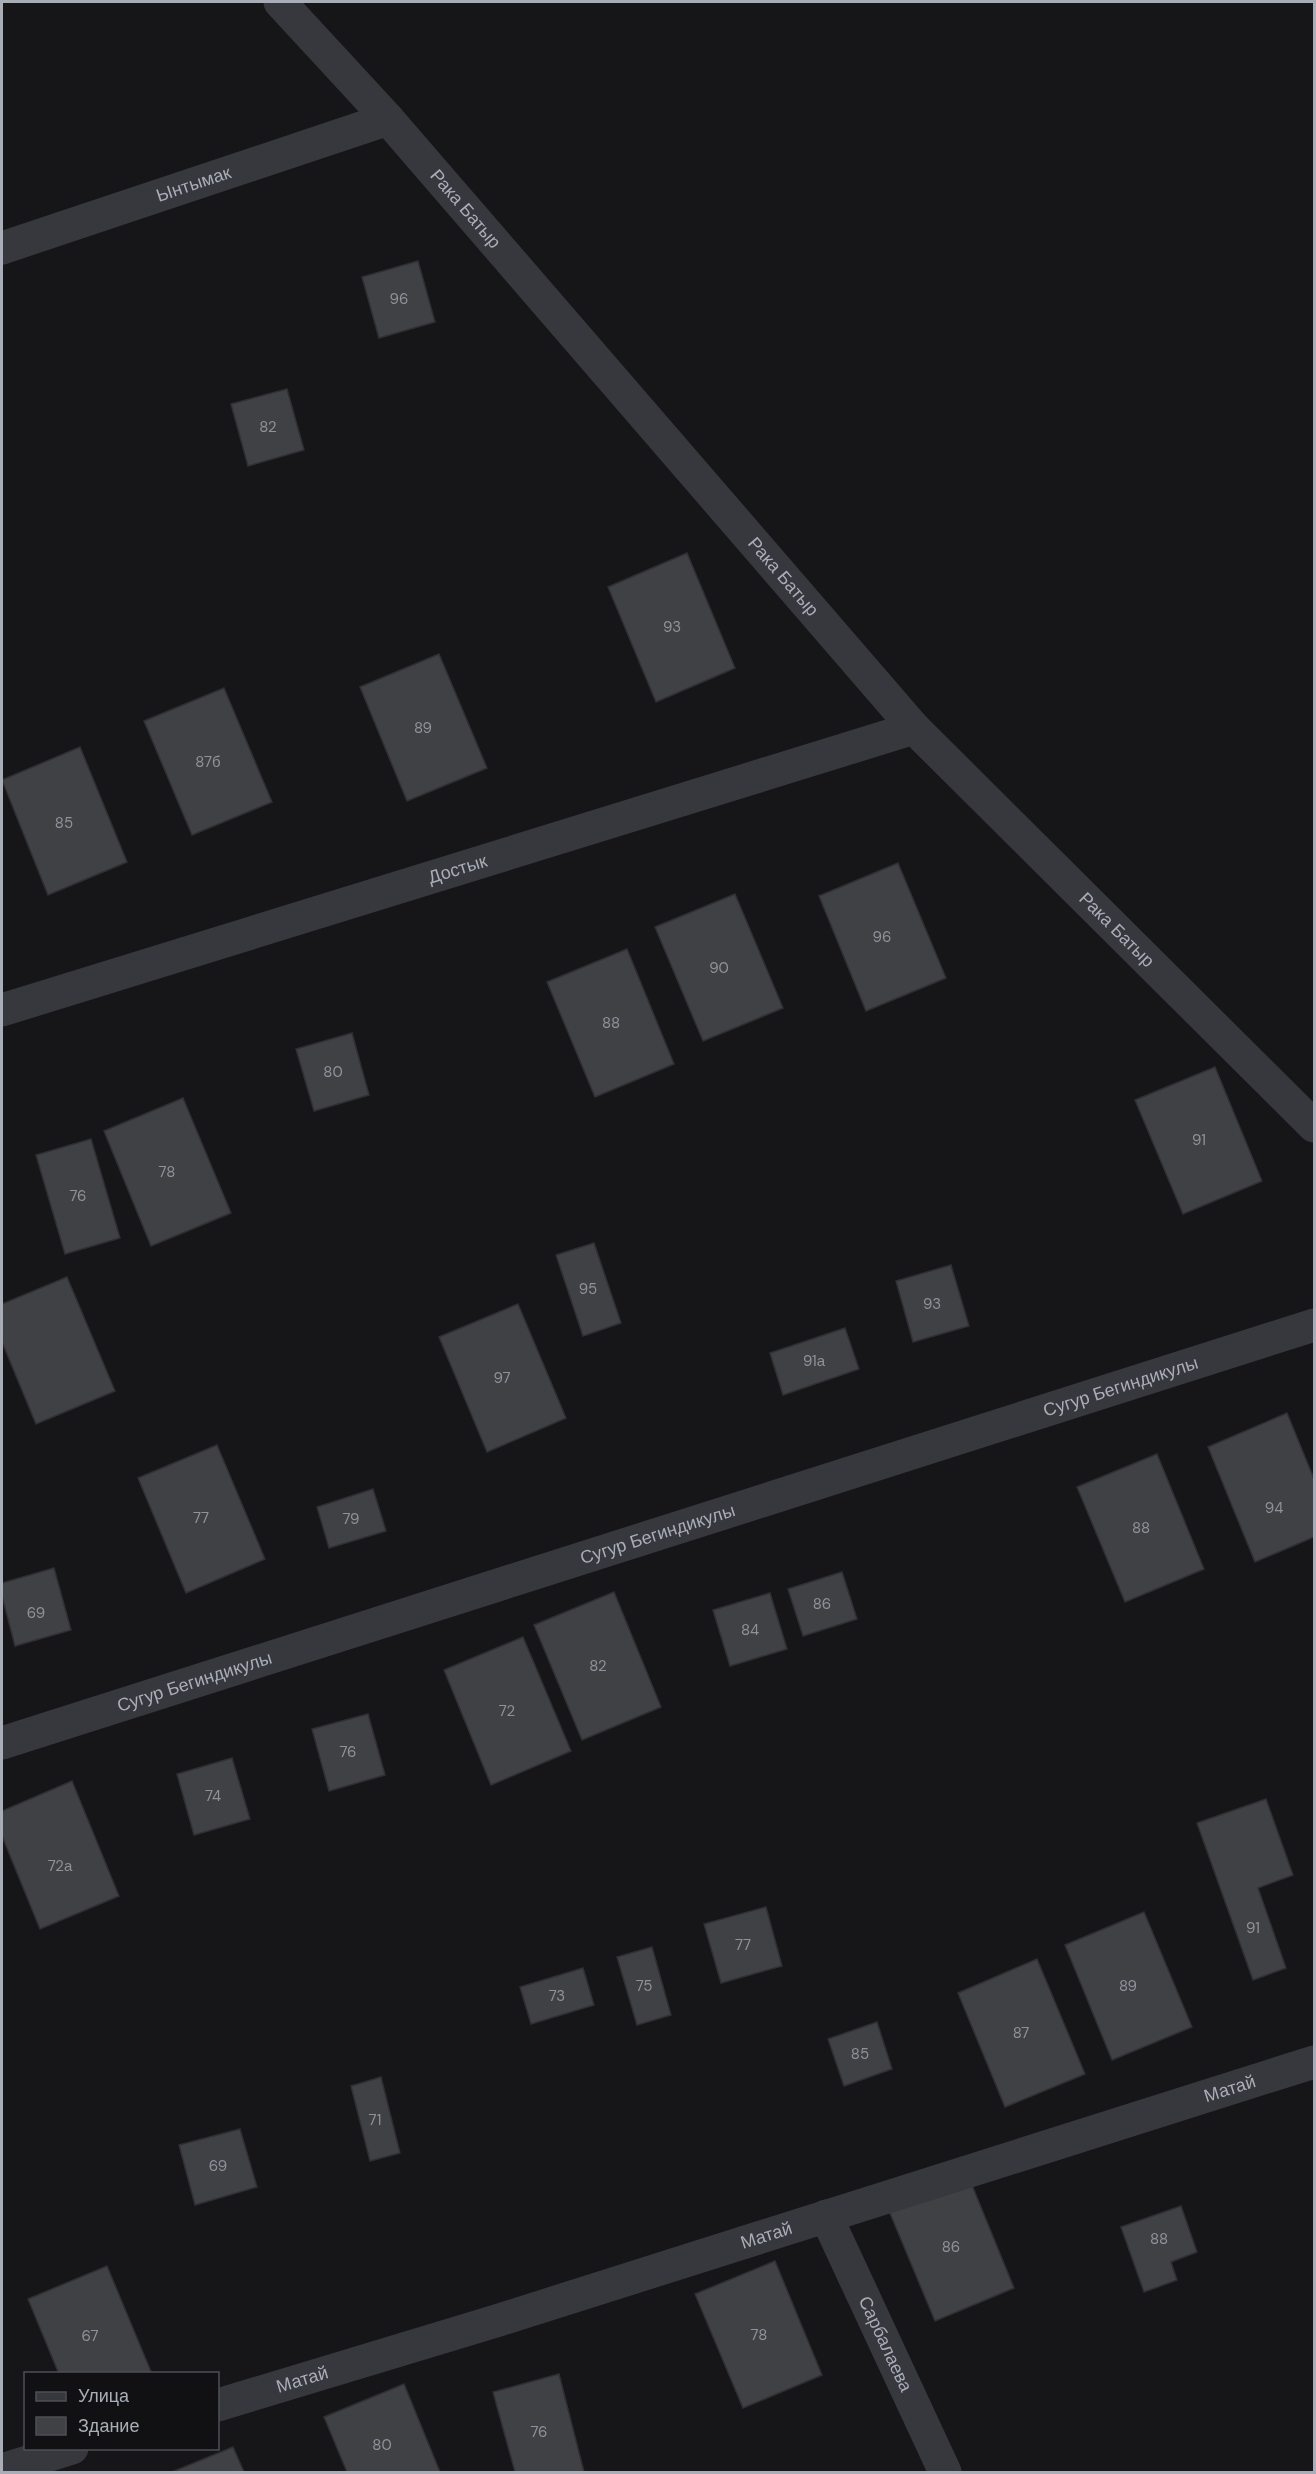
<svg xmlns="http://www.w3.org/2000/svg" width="1316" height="2474" font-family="'DM Sans',sans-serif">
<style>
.building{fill:#404145;stroke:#303034;stroke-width:1.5}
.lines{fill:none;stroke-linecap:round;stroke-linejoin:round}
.street{stroke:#37383d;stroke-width:33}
.labels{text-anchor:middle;stroke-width:5;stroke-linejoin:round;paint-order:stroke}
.number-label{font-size:15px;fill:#8e929b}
.street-label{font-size:18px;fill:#a8adb8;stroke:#111113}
</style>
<rect width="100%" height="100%" fill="#161618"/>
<!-- building -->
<g class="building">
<path d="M418,261L435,322L379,338L362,277Z"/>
<path d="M287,389L304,450L248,466L231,404Z"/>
<path d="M687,553L735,668L656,702L608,587Z"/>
<path d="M439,654L487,768L407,801L360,687Z"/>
<path d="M224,688L272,802L192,835L144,721Z"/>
<path d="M80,747L127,862L48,895L2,780Z"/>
<path d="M898,863L946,978L866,1011L819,896Z"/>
<path d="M735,894L783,1008L703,1041L655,927Z"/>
<path d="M627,949L674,1064L595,1097L547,982Z"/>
<path d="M352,1033L369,1095L314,1111L296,1049Z"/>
<path d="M1215,1067L1262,1181L1183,1214L1135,1100Z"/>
<path d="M183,1098L231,1213L151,1246L104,1131Z"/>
<path d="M91,1139L120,1238L65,1254L36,1155Z"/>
<path d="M594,1243L621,1323L583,1336L556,1255Z"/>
<path d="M951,1265L969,1326L913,1342L896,1281Z"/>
<path d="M67,1277L115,1391L36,1424L2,1342V1304Z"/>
<path d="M518,1304L566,1418L487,1452L439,1337Z"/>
<path d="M845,1328L859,1369L783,1395L770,1353Z"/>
<path d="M1287,1413L1314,1479V1537L1255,1562L1208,1447Z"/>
<path d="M217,1445L265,1559L186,1593L138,1478Z"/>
<path d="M1157,1454L1204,1569L1125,1602L1077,1487Z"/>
<path d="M373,1489L386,1531L329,1548L317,1507Z"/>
<path d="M54,1568L71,1630L15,1646L2,1596V1583Z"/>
<path d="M842,1572L857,1619L803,1636L788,1589Z"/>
<path d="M614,1592L661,1707L582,1740L534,1625Z"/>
<path d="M770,1593L787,1649L730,1666L713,1610Z"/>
<path d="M523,1637L571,1751L491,1785L444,1670Z"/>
<path d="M368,1714L385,1775L329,1791L312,1729Z"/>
<path d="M232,1758L250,1819L194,1835L177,1774Z"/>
<path d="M72,1781L119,1896L40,1929L2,1836V1811Z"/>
<path d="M1266,1799L1293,1875L1258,1888L1286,1968L1253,1980L1197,1823Z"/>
<path d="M766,1907L782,1966L721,1983L704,1924Z"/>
<path d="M1144,1912L1192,2027L1112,2060L1065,1945Z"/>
<path d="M652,1947L671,2015L637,2025L617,1957Z"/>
<path d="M1037,1959L1085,2074L1005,2107L958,1993Z"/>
<path d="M583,1968L594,2005L531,2024L520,1987Z"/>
<path d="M877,2022L892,2069L844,2086L828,2039Z"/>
<path d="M381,2077L400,2153L370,2161L351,2086Z"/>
<path d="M240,2129L257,2187L195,2205L179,2145Z"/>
<path d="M967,2173L1014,2288L935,2321L887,2206Z"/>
<path d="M1181,2206L1197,2252L1171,2262L1177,2280L1144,2292L1121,2227Z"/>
<path d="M775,2261L822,2375L743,2408L695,2294Z"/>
<path d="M107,2266L152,2374H59L28,2299Z"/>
<path d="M559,2374L584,2472H515L493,2392Z"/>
<path d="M404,2384L440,2472H347L324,2417Z"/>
<path d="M233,2447L244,2472H172Z"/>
</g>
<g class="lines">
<!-- street -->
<g class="street">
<path id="s1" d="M280,2L388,119L914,728L1314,1126"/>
<path id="s2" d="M2,248L388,119"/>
<path id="s3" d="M2,1010L914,728"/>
<path id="s4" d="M2,1743L1314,1325"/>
<path id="s5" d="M826,2216L945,2472"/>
<path id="s6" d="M218,2405L496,2321L1314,2062"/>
<path d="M2,2470L72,2448"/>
</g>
</g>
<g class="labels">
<!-- number labels -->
<g class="number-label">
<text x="399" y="304">96</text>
<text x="268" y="432">82</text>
<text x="672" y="632">93</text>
<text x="423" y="733">89</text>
<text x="208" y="767">87б</text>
<text x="64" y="828">85</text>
<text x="882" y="942">96</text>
<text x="719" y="973">90</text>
<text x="611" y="1028">88</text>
<text x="333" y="1077">80</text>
<text x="1199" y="1145">91</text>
<text x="167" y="1177">78</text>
<text x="78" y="1201">76</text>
<text x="588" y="1294">95</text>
<text x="932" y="1309">93</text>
<text x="814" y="1366">91а</text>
<text x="502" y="1383">97</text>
<text x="1274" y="1513">94</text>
<text x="201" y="1523">77</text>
<text x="351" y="1524">79</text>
<text x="1141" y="1533">88</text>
<text x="822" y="1609">86</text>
<text x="36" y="1618">69</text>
<text x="750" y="1635">84</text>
<text x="598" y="1671">82</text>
<text x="507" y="1716">72</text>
<text x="348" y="1757">76</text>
<text x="213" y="1801">74</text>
<text x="60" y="1871">72а</text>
<text x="1253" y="1933">91</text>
<text x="743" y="1950">77</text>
<text x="644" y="1991">75</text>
<text x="1128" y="1991">89</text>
<text x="557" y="2001">73</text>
<text x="1021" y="2038">87</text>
<text x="860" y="2059">85</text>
<text x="375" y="2125">71</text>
<text x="218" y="2171">69</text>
<text x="1159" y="2244">88</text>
<text x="951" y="2252">86</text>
<text x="759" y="2340">78</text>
<text x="90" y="2341">67</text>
<text x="539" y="2437">76</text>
<text x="382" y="2450">80</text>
</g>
<!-- street labels -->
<g class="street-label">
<text dy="6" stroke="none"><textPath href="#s2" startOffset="202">Ынтымак</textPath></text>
<text dy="6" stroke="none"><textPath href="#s1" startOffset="278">Рака Батыр</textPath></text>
<text dy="6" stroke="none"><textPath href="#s1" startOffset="764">Рака Батыр</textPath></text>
<text dy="6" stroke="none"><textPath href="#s3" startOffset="477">Достык</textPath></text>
<text dy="6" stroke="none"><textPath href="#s1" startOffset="1250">Рака Батыр</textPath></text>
<text dy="6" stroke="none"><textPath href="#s4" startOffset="1174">Сугур Бегиндикулы</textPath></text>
<text dy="6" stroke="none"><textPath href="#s4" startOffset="688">Сугур Бегиндикулы</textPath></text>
<text dy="6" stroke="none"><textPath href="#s4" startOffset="202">Сугур Бегиндикулы</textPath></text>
<text dy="6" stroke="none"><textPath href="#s6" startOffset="1060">Матай</textPath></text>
<text dy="6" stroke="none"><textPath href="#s6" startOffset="574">Матай</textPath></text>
<text dy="6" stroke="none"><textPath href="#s5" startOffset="141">Сарбалаева</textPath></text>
<text dy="6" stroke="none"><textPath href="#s6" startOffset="88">Матай</textPath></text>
</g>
</g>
<!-- border -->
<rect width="1316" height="2474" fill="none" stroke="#a8adb8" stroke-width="6"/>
<!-- legend -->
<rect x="24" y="2372" width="195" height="78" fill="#111113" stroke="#4d4f55" stroke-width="1.5"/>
<rect x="36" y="2392" width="30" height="9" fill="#37383d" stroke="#4d4f55" stroke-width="1.5"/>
<text x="78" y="2402" font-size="18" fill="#a8adb8">Улица</text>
<rect x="36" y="2417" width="30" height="18" fill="#404145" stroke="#4d4f55" stroke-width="1.5"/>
<text x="78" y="2432" font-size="18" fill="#a8adb8">Здание</text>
</svg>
